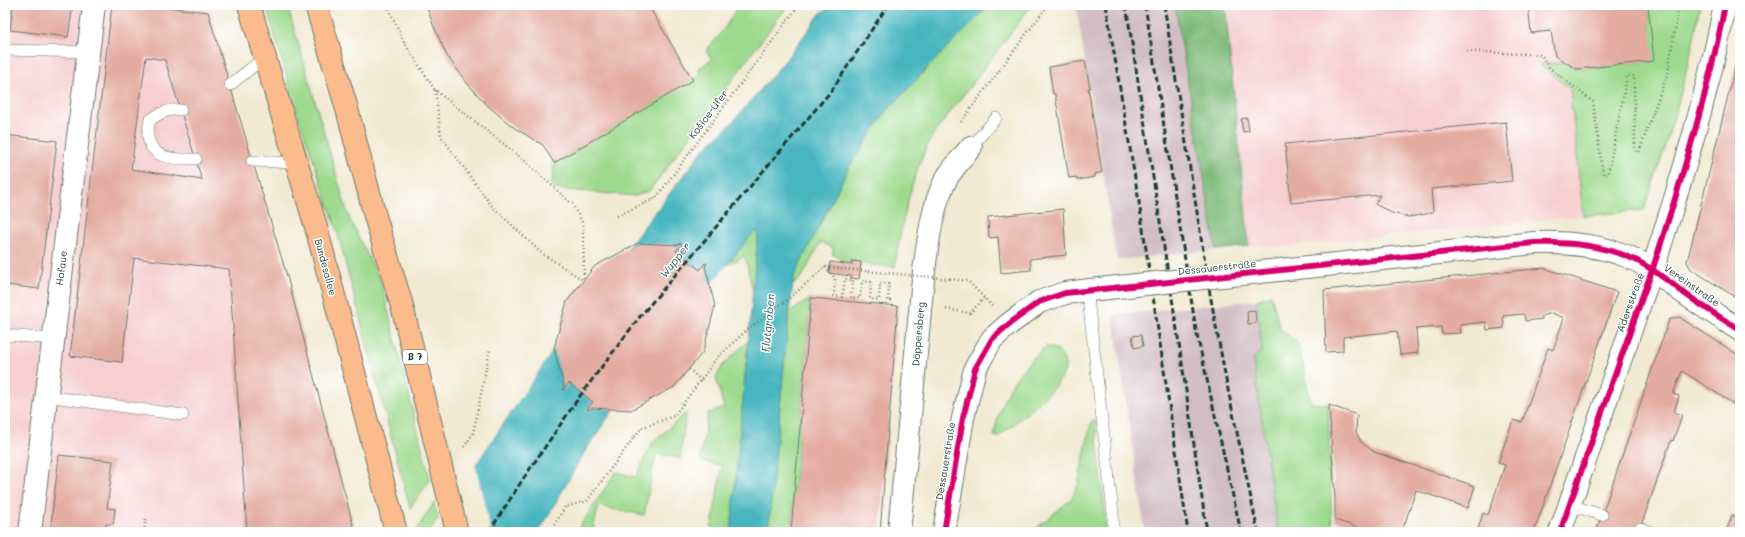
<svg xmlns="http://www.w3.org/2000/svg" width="1745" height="537" font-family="Mali,sans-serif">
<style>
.built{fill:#f7cfd0}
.industrial{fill:#d2bdc5}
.green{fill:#9eda8e;stroke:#5e8c61}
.forest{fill:#7eba79;stroke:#4e7c56}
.water{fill:#47b6c0;stroke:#337a7a}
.pier{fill:#f1e9d1}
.building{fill:#e4aba0;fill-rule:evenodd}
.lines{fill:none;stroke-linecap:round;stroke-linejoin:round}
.lane-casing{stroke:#68796b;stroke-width:12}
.street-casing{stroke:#68796b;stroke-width:24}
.primary-casing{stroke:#68796b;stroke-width:24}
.path{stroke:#68796b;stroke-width:2.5;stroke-dasharray:1 3;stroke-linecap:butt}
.lane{stroke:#fff;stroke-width:11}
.street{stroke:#fff;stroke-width:22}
.primary{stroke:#fbbb8c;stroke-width:22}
.rail{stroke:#1f3d34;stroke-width:3;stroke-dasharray:6 3;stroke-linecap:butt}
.street-bridge-casing{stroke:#68796b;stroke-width:24;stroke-linecap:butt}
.path-bridge{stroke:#68796b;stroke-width:2.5;stroke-dasharray:1 3;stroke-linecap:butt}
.street-bridge{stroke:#fff;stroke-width:22}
.cycleway-casing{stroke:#fff;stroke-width:8}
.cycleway{stroke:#d6006c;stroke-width:6}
.labels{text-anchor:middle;stroke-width:3;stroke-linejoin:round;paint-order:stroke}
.shield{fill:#fff;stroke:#627771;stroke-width:1}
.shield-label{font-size:9px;font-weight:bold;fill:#1f3d34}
.street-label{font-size:10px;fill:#1f3d34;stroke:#fff}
.water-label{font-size:11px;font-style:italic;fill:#2b615e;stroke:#fff}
</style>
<rect width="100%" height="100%" fill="#fff"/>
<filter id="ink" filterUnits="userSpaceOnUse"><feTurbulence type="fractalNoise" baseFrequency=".025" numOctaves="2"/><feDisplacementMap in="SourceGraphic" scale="8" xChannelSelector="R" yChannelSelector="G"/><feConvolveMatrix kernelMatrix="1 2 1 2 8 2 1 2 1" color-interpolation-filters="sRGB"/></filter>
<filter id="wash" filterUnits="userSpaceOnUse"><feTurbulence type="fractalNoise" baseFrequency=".012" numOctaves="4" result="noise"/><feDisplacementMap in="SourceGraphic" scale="16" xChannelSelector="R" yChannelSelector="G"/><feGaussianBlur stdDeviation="0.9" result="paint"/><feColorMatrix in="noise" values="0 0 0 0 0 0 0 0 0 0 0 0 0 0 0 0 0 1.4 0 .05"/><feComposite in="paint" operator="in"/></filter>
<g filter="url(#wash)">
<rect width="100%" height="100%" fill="#f1e9d1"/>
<!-- built -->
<g class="built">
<path d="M5,5H156L210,11L354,532H5Z"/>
<path d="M1225,5H1648L1653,61L1576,69L1565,62L1540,64L1570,89L1583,216L1277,247L1271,245L1249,246Z"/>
</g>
<!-- industrial -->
<g class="industrial">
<path d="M1076,5H1175L1216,250L1117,260Z"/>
<path d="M1257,300L1262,352L1253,360L1278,532H1145L1113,315Z"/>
</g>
<!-- green -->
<g class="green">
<path d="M266,5H287L349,218L381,282L430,480L410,508L336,227L297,112Z"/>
<path d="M737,5H788L650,190L636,196L555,189L552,186L554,163L700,75L698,69L712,59L706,51C718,37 730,23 737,5Z"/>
<path d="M990,5H1032L932,136C911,177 902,221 895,267L842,262V260L832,254L834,249L821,242L802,277L793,285L794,276L848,169L885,113L932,63Z"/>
<path d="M1648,5H1700C1689,75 1667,142 1644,210L1583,216L1570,89L1540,64L1565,62L1576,69L1653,61Z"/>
<path d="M755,231L758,233L753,291L745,256L725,266Z"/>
<path d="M1271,295L1280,329L1298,343L1311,403L1328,404L1332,532H1278L1253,359L1262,352L1257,300Z"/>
<path d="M811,298L791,532H768L789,313Z"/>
<path d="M748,341L731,532H711L722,465L700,461L708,413L724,408L716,378L723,365Z"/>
<path d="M1046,346L1057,350C1062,356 1066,361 1065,369C1063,386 1012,425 998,437L994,436C1000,397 1016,372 1046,346Z"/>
<path d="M686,413L680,458L656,454L644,515L598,506L593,532H576L616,472L636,477L652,443Z"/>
<path d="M1095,420L1107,532H1032L1071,499L1078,485L1091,422Z"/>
<path d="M434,503L438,518L429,532H415Z"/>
</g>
<!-- forest -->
<path class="forest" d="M1175,5H1225L1249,246L1216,250Z"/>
<!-- water -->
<path class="water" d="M832,5H990L932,63L885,113L848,169L794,276L789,313L768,532H731L758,233L755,231L648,359L584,453L539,532H434L450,503L515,407L564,335L646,224L703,150L730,125L785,61L820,14Z"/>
<!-- pier -->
<path class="pier" d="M475,464L491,532H432L449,502Z"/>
<g id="blocks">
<!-- building -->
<g class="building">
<path d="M13,5H73L68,37L10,30Z"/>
<path d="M112,5H150L208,12L287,276L355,532H247L229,269L134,258L122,362L70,356ZM146,57L165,60L202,180L131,169Z"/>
<path d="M426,5H648L693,80L554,163L543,145L513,127L487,105L467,83L447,56L434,27Z"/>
<path d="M1528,5H1648L1654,61L1577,69L1555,56L1551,31L1531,33Z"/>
<path d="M1739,51L1740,220L1735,240L1740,244V300L1691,269L1687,262Z"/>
<path d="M1085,61L1090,88H1088L1102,172L1095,174V177L1077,180L1076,177L1069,178L1055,94H1053L1049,67Z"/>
<path d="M1247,118L1249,131L1243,132L1241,119Z"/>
<path d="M1506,122L1512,181L1431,189L1433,212L1426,214L1409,217L1392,213L1375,204L1380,195L1291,203L1285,144Z"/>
<path d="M5,135L57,141L39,289L5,285Z"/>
<path d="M1063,209L1066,255L1030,259L1031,270L1001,273L998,237L989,238L988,217Z"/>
<path d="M638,243L678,245L680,243L682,244L676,251L700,270L705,263L707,264L705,266L715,306L703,352L674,387L631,410L591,408L589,410L587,409L593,402L569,383L564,390L562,389L564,387L554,348L567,301L595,266Z"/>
<path d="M852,261L861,262L859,279L851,278V276L829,273L830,262L852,265Z"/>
<path d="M1544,268L1617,292L1534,532H1477L1483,513L1488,515L1505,465L1498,463L1513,420L1522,422L1548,348L1553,350L1564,318L1552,313L1542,316V319L1525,321L1524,314L1503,316L1504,328L1487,330L1486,322L1460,325L1461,333L1442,334L1441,327L1416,329L1418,353L1400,355L1397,331L1343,337V351L1326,352L1324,290Z"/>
<path d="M811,298L898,306L880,532H791Z"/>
<path d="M1255,310L1256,323L1248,324L1247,311Z"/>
<path d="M1679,317L1740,356V408L1682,371L1673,394L1679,396L1674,412L1682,415L1673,441L1671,440L1639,532H1596L1669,320Z"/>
<path d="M1141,335L1143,346L1134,348L1132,336Z"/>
<path d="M1329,405L1357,415L1356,432L1361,442L1374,452L1475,486L1468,508L1416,490L1402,532H1357L1359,528L1335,520V499Z"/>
<path d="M59,455L113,461L107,508L115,509L113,524H106L105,532H50Z"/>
<path d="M1732,515L1740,518V532H1726Z"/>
</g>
</g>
</g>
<g filter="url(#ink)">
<use href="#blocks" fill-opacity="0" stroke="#68796b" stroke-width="1"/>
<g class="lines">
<defs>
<g id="lane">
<path d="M5,50L87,52"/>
<path d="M230,85L265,57"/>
<path d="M181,110C167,109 160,113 150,120C149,125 147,132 148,137C152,161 177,159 196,159"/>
<path d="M971,147L996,118"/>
<path d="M252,161L296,163"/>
<path d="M1087,290L1113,513V532"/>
<path d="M5,335L53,339"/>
<path d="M46,396L183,415"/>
<path d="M1570,505L1602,515"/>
<path d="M1640,528L1652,532"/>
</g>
<g id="street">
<path d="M1251,273L1534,243C1564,242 1592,244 1621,254C1645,262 1664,278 1684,293C1702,306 1721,318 1740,330"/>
<path d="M30,532L94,5"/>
<path d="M899,532L923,279C927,248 932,202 948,176C955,166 963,157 971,147"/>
<path d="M944,532L963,418L975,369L992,339L1009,324L1039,302L1065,293L1108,288"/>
<path d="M1560,532L1644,292C1656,263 1664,232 1674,202C1694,137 1712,72 1725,5"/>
</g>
<g id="primary">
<path d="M249,5L316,227L396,532"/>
<path d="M316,5L347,109L375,216L402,306L457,532"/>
</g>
</defs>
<!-- lane casing -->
<use href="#lane" class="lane-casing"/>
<!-- street casing -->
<use href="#street" class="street-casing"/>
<!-- primary casing -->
<use href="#primary" class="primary-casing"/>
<!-- path -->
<g class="path">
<path d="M387,5L404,42L435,90L525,161L572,204L583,224L584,280"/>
<path d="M1467,51L1541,55L1550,68L1593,102L1603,174H1608L1627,76H1634L1635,150L1639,152L1668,72L1679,5"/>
<path d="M435,90L441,136L491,205L540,252L583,280"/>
<path d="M961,122L1048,5"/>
<path d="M617,216L656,198L799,5"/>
<path d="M825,267L835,278L834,296L842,297L845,279L853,280L851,298H860L862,281L871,282L870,299L879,300L880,283L889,284L888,301H894"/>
<path d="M950,279L968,281L992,306"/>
<path d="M946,309L970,313L984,298"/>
<path d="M689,369L702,381"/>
<path d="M464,447L473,434L490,349"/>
<path d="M144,532L146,518"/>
<path d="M550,532L565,507L587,501L641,428L674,416L717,358L747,330L792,296L825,267L845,269"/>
</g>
<!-- lane -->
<use href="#lane" class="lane"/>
<!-- street -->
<use href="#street" class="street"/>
<!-- primary -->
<use href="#primary" class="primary"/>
<!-- rail -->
<g class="rail">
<path d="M1106,5L1139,202L1188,532"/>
<path d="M1126,5L1177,330L1207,532"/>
<path d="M1145,5L1196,330L1241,532"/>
<path d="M1164,5L1210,294L1227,385L1258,532"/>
<path d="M489,532L523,479L582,393L607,360L638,319L832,90L888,5"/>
</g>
<defs>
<path id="street-bridge" d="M1108,288L1251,273"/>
</defs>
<!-- street-bridge casing -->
<use href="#street-bridge" class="street-bridge-casing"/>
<!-- path-bridge -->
<path class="path-bridge" d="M845,269L950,279"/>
<!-- street-bridge -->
<use href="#street-bridge" class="street-bridge"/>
<defs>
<g id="cycleway">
<path d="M944,532L963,418L975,369L992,339L1009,324L1039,302L1065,293L1534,243C1564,242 1592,244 1621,254C1645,262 1664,278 1684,293C1702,306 1721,318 1740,330"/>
<path d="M1560,532L1644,292C1656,263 1664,232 1674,202C1694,137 1712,72 1725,5"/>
</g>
</defs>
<!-- cycleway casing -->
<use href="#cycleway" class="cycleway-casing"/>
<!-- cycleway -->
<use href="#cycleway" class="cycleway"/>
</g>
</g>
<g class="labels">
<!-- shield labels -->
<rect class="shield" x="403" y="350" width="24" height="14" rx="3"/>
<g class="shield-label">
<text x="415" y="360">B 7</text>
</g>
<!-- street labels -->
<g class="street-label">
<text transform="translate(708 114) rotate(-53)" y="4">Košice-Ufer</text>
<text transform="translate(326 267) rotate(75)" y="4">Bundesallee</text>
<text transform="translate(1217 267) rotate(-6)" y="4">Dessauerstraße</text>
<text transform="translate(61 268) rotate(-83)" y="4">Hofaue</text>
<text transform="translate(1692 285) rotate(35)" y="4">Vereinstraße</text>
<text transform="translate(1630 302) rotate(-70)" y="4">Adersstraße</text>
<text transform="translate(918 334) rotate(-85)" y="4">Döppersberg</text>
<text transform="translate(945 461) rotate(-81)" y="4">Dessauerstraße</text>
</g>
<!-- water labels -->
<g class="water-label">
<text transform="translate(675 260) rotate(-52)" y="4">Wupper</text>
<text transform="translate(768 323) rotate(-85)" y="4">Flutgraben</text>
</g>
</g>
<!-- margin -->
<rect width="1745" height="537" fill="none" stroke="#fff" stroke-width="20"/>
</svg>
